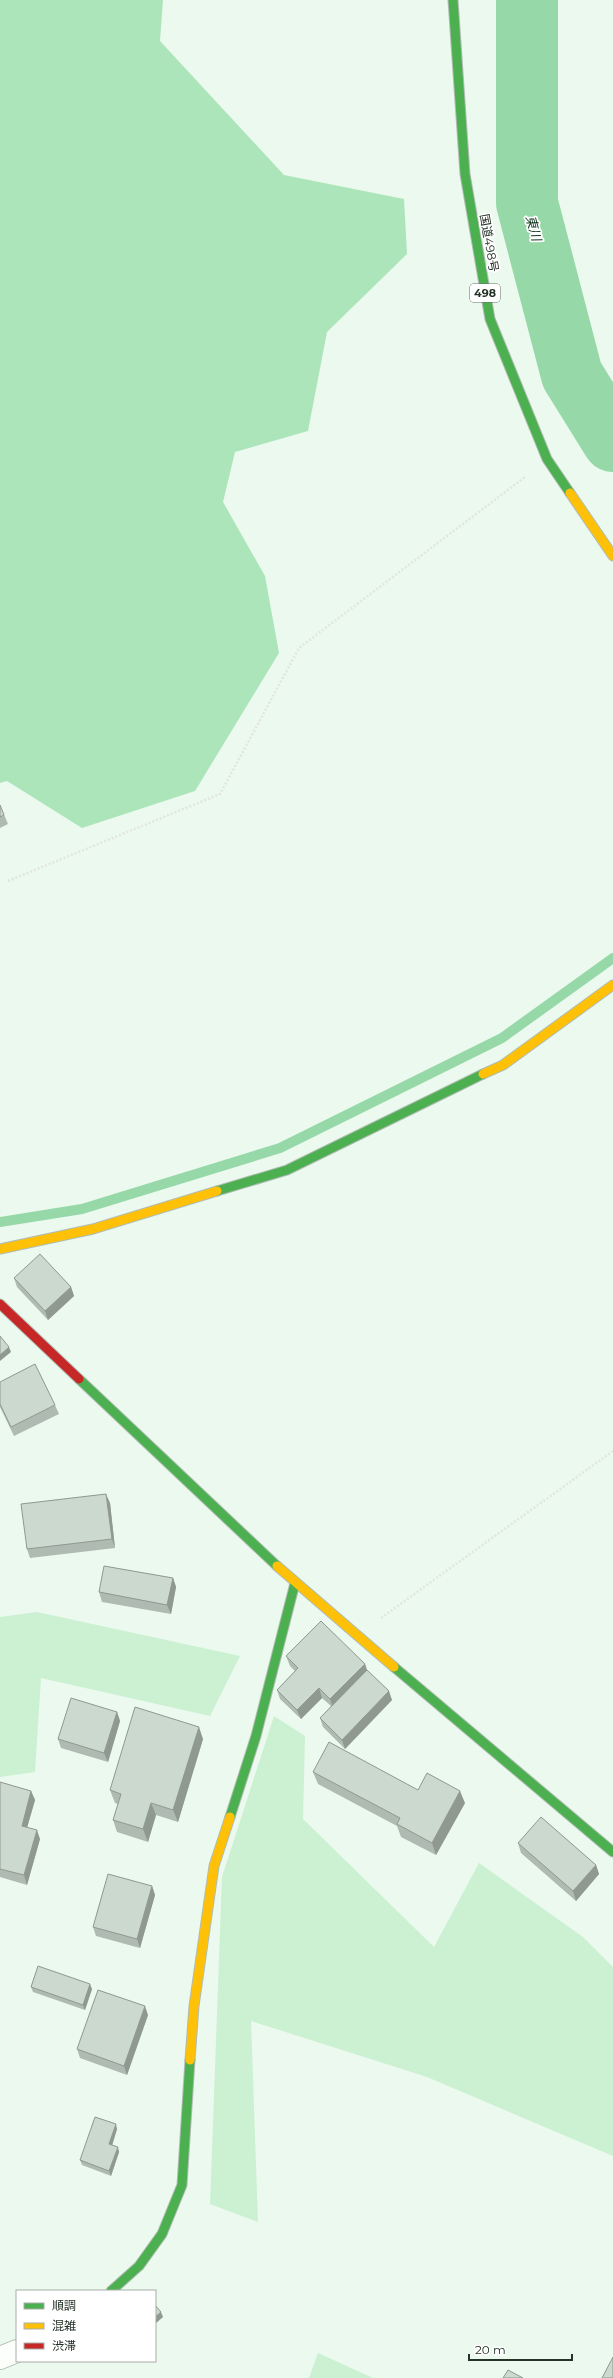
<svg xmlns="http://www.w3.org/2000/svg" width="613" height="2378" font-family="Montserrat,'Noto Sans JP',sans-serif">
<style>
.green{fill:#cbf1d2}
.forest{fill:#ade5bb}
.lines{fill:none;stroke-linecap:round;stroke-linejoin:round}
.stream{stroke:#96d8a7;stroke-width:10}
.river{stroke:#96d8a7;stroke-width:62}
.street-casing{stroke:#b0bcb3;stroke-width:24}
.fast-casing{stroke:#b0bcb3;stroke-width:11}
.slow-casing{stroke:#b0bcb3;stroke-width:11}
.jam-casing{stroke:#b0bcb3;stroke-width:11}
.path{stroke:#e2e5e2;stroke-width:2.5;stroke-dasharray:2 2;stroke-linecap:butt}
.street{stroke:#fcfefc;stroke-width:22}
.fast{stroke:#4caf50;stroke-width:9}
.slow{stroke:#ffc107;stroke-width:9}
.jam{stroke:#c62828;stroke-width:9}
.wall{fill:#afbbb2}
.shaded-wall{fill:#8f9891}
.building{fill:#ccd9cf;stroke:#8f9891}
.labels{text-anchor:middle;stroke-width:3.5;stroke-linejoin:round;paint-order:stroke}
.shield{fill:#fff;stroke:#667068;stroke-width:1}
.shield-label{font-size:11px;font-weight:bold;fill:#253228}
.street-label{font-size:12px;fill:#253228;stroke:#fff}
.water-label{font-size:13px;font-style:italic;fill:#0e3319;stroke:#fff}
</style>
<rect width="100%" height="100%" fill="#ebf9ee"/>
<!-- green -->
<g class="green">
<path d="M37,1612L240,1656L210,1716L41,1678L35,1772L0,1777V1617Z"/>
<path d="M274,1716L305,1736L303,1819L434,1947L479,1863L583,1937L613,1967V2156L427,2077L251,2021L258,2222L210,2204L222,1877Z"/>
<path d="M318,2353L373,2378H309Z"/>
</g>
<!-- forest -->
<path class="forest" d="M0,0H163L160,41L284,175L404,199L407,254L327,332L308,431L235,452L223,502L265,576L279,653L195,791L82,828L7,781L0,783Z"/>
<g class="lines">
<!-- stream -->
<path class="stream" d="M0,1222L82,1209L280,1148L502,1038L613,958"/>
<!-- river -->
<path class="river" d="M527,0V203L572,375L613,441"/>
<defs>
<path id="street" d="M0,2358L17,2351"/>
<g id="fast">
<path d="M453,0L465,174L490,319L547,459L570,493"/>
<path d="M217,1191L287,1170L483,1074"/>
<path d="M79,1379L277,1566"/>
<path d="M394,1667L613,1852"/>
<path d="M230,1817L256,1736L295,1583"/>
<path d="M111,2291L139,2266L162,2234L182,2185L190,2060"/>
</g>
<g id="slow">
<path d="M570,493L613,556"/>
<path d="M483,1074L503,1065L613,985"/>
<path d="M0,1249L93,1229L217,1191"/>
<path d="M277,1566L394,1667"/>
<path d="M190,2060L194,2006L214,1866L230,1817"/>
</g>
<path id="jam" d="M0,1304L79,1379"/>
</defs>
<!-- street casing -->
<use href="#street" class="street-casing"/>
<!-- fast casing -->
<use href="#fast" class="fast-casing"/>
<!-- slow casing -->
<use href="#slow" class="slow-casing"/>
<!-- jam casing -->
<use href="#jam" class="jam-casing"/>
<!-- path -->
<g class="path">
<path d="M8,881L220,794L299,648L525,477"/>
<path d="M381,1618L613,1451"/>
</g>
<!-- street -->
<use href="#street" class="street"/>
<!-- fast -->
<use href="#fast" class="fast"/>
<!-- slow -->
<use href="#slow" class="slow"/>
<!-- jam -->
<use href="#jam" class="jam"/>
</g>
<!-- wall -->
<g class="wall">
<path d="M0,805L8,824L0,828Z"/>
<path d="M14,1278L71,1287L74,1296L48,1320L17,1287Z"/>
<path d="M0,1382L55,1405L59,1414L14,1436L0,1407Z"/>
<path d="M110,1503L115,1548L30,1558L27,1549Z"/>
<path d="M173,1578L176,1587L171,1614L102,1602L99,1592Z"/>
<path d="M286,1656L365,1664L367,1670L392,1700L345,1749L323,1727L320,1718L331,1706L322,1698L301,1719L280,1699L277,1690L295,1671L290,1666Z"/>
<path d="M117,1712L120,1721L108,1762L61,1748L58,1739Z"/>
<path d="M203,1739L178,1822L156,1815L148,1842L117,1832L113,1820L118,1804L115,1803L110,1790Z"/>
<path d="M313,1772L418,1790L465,1803L436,1855L401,1837L397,1826L318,1784Z"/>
<path d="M0,1782L31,1791L35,1800L27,1827L40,1839L27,1885L0,1877Z"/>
<path d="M518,1843L596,1865L599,1874L576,1901L521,1853Z"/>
<path d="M152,1886L155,1895L140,1948L96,1936L93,1927Z"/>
<path d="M31,1987L92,1989L85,2010L33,1992Z"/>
<path d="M148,2015L127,2075L80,2058L77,2049Z"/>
<path d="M117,2129L112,2145L119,2152L111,2176L82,2165L80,2160Z"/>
</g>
<!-- shaded-wall -->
<g class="shaded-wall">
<path d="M71,1287L74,1296L48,1320L45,1311Z"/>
<path d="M9,1347L11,1352L0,1361V1355Z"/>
<path d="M106,1494L110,1503L115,1548L112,1539Z"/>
<path d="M173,1578L176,1587L171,1614L167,1605Z"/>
<path d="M365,1664L368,1673L333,1708L330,1699Z"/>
<path d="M319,1688L322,1698L301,1719L297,1710Z"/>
<path d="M389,1691L392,1700L345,1749L342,1740Z"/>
<path d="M117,1712L120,1721L108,1762L104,1753Z"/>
<path d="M199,1727L203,1739L178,1822L173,1810Z"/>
<path d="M31,1791L35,1800L25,1835L22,1826Z"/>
<path d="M460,1791L465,1803L436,1855L432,1843Z"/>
<path d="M151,1803L156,1815L148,1842L143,1829Z"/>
<path d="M37,1830L40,1839L27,1885L24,1875Z"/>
<path d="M596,1865L599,1874L576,1901L573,1891Z"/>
<path d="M152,1886L155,1895L140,1948L137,1939Z"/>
<path d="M90,1984L92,1989L85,2010L83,2005Z"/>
<path d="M145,2006L148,2015L127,2075L124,2066Z"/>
<path d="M116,2124L117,2129L111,2149L109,2144Z"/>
<path d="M118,2147L119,2152L111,2176L109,2171Z"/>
<path d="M161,2312L163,2317L155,2324V2317Z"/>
</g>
<!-- building -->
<g class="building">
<path d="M0,805L4,815L0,817Z"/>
<path d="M40,1254L71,1287L45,1311L14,1278Z"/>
<path d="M0,1336L9,1347L0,1355Z"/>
<path d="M35,1364L55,1405L11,1427L0,1404V1382Z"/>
<path d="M106,1494L112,1539L27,1549L21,1504Z"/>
<path d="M104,1566L173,1578L167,1605L99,1592Z"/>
<path d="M321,1621L365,1664L330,1699L319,1688L297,1710L277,1690L298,1668L286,1656Z"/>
<path d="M367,1670L389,1691L342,1740L320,1718Z"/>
<path d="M71,1698L117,1712L104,1753L58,1739Z"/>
<path d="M135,1707L199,1727L173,1810L151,1803L143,1829L113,1820L121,1794L110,1790Z"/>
<path d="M329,1742L418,1790L427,1773L460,1791L432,1843L397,1824L400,1818L313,1772Z"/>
<path d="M0,1782L31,1791L22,1826L37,1830L24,1875L0,1869Z"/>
<path d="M541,1817L596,1865L573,1891L518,1843Z"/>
<path d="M108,1874L152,1886L137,1939L93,1927Z"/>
<path d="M38,1966L90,1984L83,2005L31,1987Z"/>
<path d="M98,1990L145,2006L124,2066L77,2049Z"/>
<path d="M95,2117L116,2124L109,2144L118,2147L109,2171L80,2160Z"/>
<path d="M155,2305L161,2312L155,2317Z"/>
<path d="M613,2357V2378H602Z"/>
<path d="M508,2370L523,2378H503Z"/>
</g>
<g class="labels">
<!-- shield labels -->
<rect class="shield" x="470" y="284" width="30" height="18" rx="3"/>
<g class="shield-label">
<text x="485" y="297">498</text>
</g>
<!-- street labels -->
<g class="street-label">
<text transform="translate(489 243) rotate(80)" y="4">国道498号</text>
</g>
<!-- water labels -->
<g class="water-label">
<text transform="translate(534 228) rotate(75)" y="5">東川</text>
</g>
</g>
<!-- legend -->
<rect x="16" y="2290" width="140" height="72" fill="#ffffff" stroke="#a8ada9"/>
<rect x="24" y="2303" width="20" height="6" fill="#4caf50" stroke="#a8ada9"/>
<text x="52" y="2310" font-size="12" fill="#253228">順調</text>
<rect x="24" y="2323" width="20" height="6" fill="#ffc107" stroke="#a8ada9"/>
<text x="52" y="2330" font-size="12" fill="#253228">混雑</text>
<rect x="24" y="2343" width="20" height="6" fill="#c62828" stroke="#a8ada9"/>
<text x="52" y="2350" font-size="12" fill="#253228">渋滞</text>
<!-- scale -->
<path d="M469 2354v6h103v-6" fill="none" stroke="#253228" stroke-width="2"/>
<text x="475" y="2354" font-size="12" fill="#253228" stroke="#ffffff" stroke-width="3" paint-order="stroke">20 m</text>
</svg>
